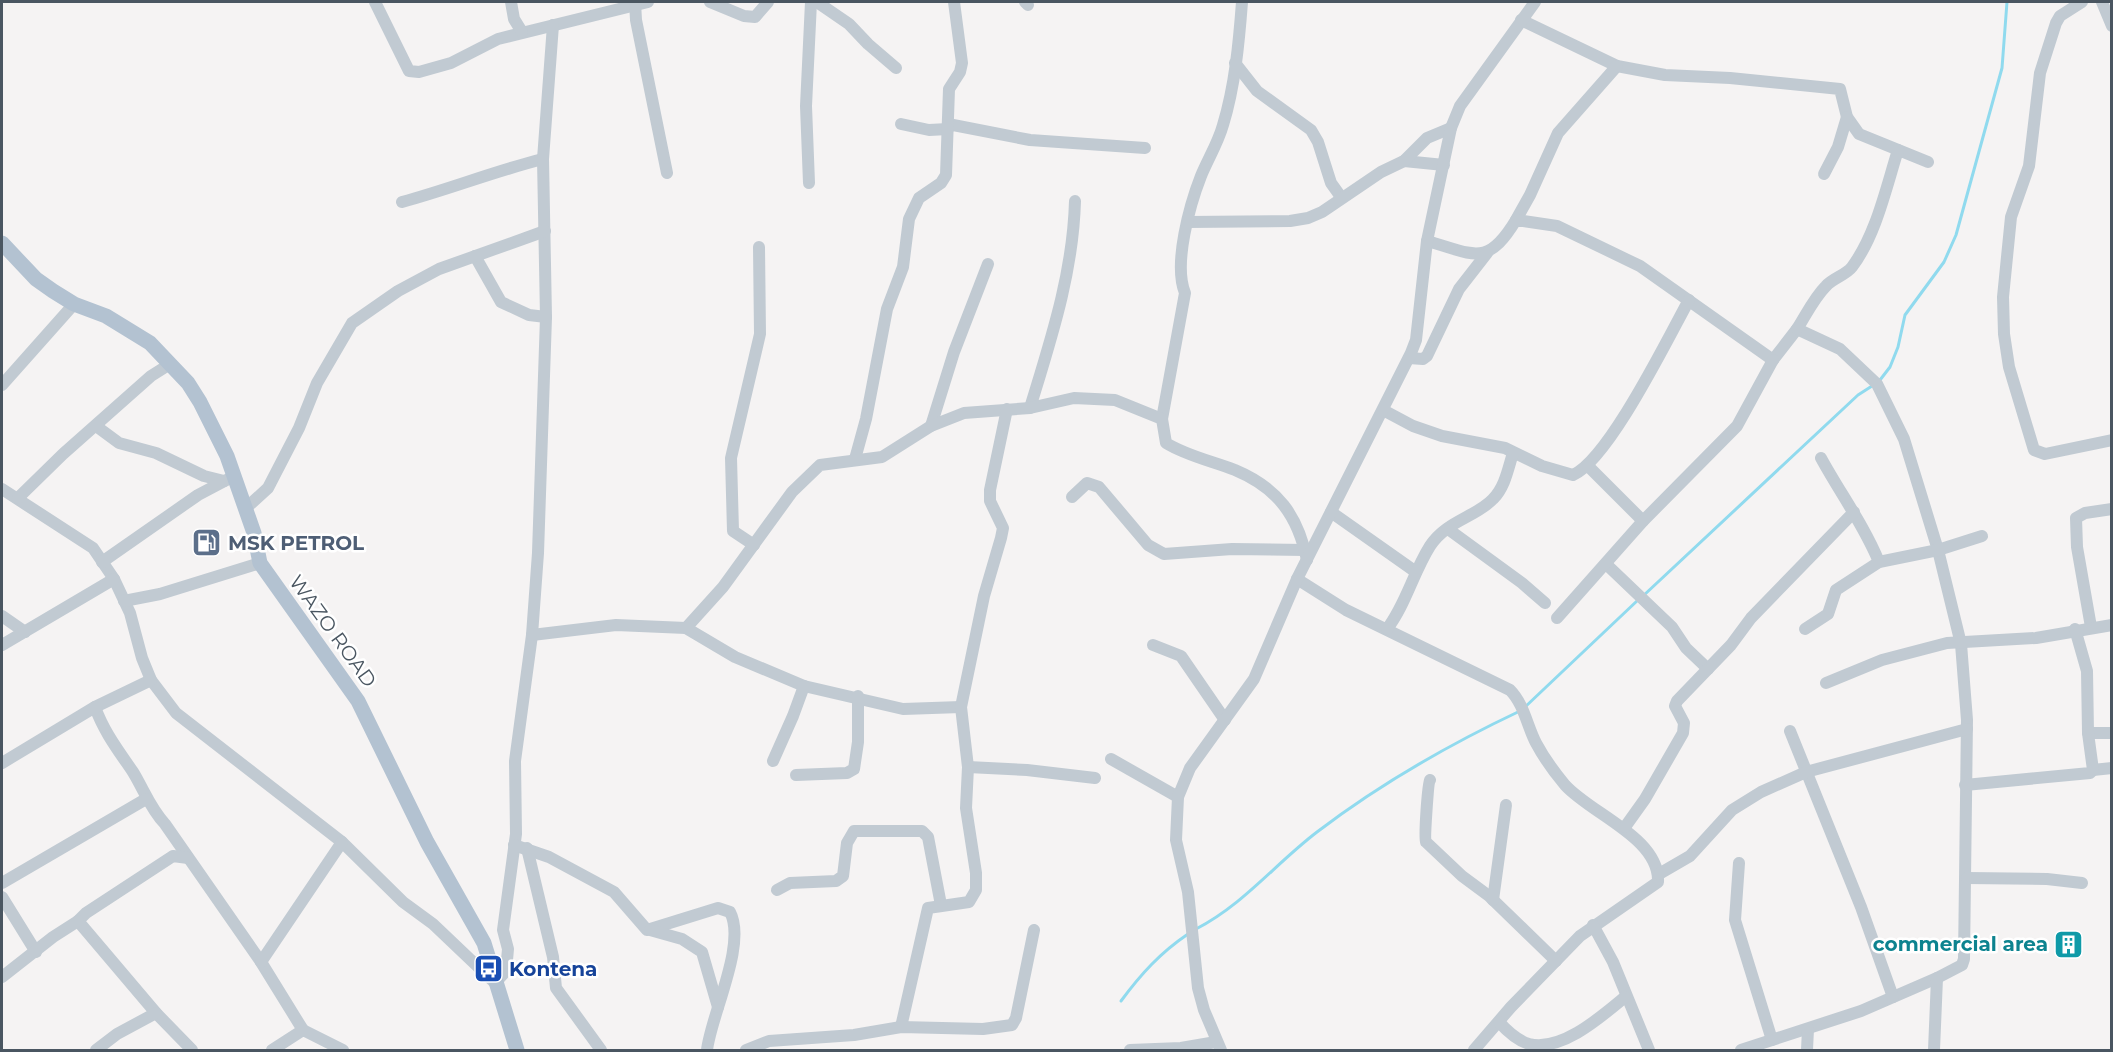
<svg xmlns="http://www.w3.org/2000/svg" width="2113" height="1052" font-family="Montserrat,sans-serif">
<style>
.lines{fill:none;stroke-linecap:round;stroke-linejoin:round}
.stream{stroke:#90daee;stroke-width:3}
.minor{stroke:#c1cad2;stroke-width:12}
.major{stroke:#b3c2d1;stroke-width:15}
.labels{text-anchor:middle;stroke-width:5;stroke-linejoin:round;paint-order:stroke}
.service-label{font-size:20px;font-weight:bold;fill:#4e5e75;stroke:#fff;text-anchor:start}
.street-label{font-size:20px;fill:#4a5661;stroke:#fff}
.culture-label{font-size:20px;font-weight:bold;fill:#0d838f;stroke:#fff;text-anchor:end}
.transit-label{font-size:20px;font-weight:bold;fill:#164399;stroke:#fff;text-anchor:start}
</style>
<rect width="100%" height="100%" fill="#f5f3f3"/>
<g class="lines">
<!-- stream -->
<g class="stream">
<path d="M1880,380L1890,367L1898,347L1905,315L1944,262L1956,235L2002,68L2007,2"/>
<path d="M1643,596L1858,395L1872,386"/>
<path d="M1525,707L1638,600"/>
<path d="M1196,929C1243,905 1275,864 1317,832C1380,784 1448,745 1520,711"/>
<path d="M1121,1001C1141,974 1160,953 1188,934"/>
</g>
<!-- minor -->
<g class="minor">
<path d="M375,2L409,71L419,72L451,63L498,39L648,2"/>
<path d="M511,2L514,19L522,32"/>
<path d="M635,2L636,20L667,173"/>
<path d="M710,2L744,16L755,17L768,2"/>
<path d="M817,2L849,24L868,44L896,68"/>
<path d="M1025,2L1028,5"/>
<path d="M2082,2L2060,16L2056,23L2040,73L2029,166L2011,217L2003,297L2004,334L2009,367L2034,450L2045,454L2112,440"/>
<path d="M2102,2L2112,26"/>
<path d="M1521,20L1617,66L1665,75L1730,78L1840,89L1847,117L1859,134L1928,162"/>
<path d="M1235,63L1257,91L1311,130L1318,142L1331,183L1341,197"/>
<path d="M901,124L929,130L948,129"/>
<path d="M948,124L1030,140L1145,148"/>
<path d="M1404,161L1444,165"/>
<path d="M1824,174L1838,147L1847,117"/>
<path d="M809,183L806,106L811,2"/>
<path d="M402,202C450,189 495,171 543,159"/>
<path d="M1516,220L1530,195L1558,133L1617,66"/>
<path d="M1188,222L1290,221L1308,218L1322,212L1381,172L1404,161L1427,138L1451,128"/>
<path d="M1427,241C1474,254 1487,268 1516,220L1557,226L1640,266L1773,360L1797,329L1840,349L1877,384L1904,439L1938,550L1961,644L1967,720L1964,959L1962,965L1937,978L1861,1011L1741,1050"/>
<path d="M475,256L501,302L529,315L546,317"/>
<path d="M1797,329C1806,315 1814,298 1826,286C1833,278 1846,275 1852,267C1876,235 1886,188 1898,150"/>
<path d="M1409,358L1423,359L1427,356L1459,289L1487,253"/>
<path d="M2,385L74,304"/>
<path d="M1030,408C1051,339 1073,273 1075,201"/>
<path d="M1383,410L1413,426L1442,436L1505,448L1542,466L1573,475C1609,459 1668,338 1689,300"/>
<path d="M1162,419L1185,293C1173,264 1190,204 1201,176C1208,159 1218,143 1223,125C1235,86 1239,42 1242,2"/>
<path d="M96,426L119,443L156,453L204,476L224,481"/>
<path d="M931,426L954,352L988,264"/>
<path d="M1821,458C1840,493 1864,525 1879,562"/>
<path d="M855,459L866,419L887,309L903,267L909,219L919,198L941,183L946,175L949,89L960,72L962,63L954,2"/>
<path d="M1588,466L1643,521"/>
<path d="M2,489L93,548L114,579L130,613L142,658L151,680L176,713L342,842L403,902L433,924L495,983L506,971L508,949L503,930L516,834L515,761L532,635L538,553L546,317L543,159L553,25"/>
<path d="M1072,497L1087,483L1099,487L1148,545L1164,554L1232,549L1305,550"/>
<path d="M18,498L63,454L151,376L170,364"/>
<path d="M245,509L268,488L299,428L317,383L352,323L398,291L439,269L545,231"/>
<path d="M1331,512L1416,572"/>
<path d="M1448,529L1522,583L1545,603"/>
<path d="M754,545L733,531L731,458L760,334L759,247"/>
<path d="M102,562L198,495L234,476"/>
<path d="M1606,564L1672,627L1686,648L1708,669"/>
<path d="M1297,579L1346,610L1510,690C1524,704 1527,726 1536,743C1544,758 1555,773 1565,785C1591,814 1660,838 1658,882L1580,936L1511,1007L1474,1050"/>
<path d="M124,601L160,594L260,563"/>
<path d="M2,616L25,632"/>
<path d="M1557,618L1643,521L1737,426L1773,360"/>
<path d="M2091,627L2077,547L2076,518L2085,513L2112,509"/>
<path d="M686,628L723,587L792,492L820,465L882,457L931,426L964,413L1030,408L1074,398L1115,400L1162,419L1166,443C1187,456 1212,461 1235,470C1278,488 1298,516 1307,560"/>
<path d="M1387,629C1406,604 1413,573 1430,546C1446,521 1476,517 1493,499C1505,487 1508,469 1513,453"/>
<path d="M1805,629L1828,614L1836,590L1879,562L1938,550L1982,536"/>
<path d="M532,635L616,625L686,628L735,657L804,686L903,709L961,707"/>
<path d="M2,645L114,579"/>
<path d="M1153,645L1181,656L1225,720"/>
<path d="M1826,683L1882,660L1947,643L2036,638L2112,625"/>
<path d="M95,707C104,732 118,750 133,772C144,790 150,808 165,824L261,962L303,1030"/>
<path d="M1790,731L1861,907L1893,997"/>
<path d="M2088,733H2112"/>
<path d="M1111,759L1178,797"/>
<path d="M773,761L793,716L804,686"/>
<path d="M2,763L95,707L151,680"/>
<path d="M968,767L1027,770L1095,778"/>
<path d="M2093,770L2112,768"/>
<path d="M796,775L847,773L854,769L858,742V696"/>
<path d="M1430,780C1428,783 1424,838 1426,842L1462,876L1489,896L1556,961"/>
<path d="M1965,785L2090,773L2093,770L2088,733L2087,671L2075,629"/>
<path d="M1625,827L1645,799L1683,733L1684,723L1675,706L1677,701L1731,645L1751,618L1854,512"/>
<path d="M514,845L549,857L614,892L647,930L718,908L730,912C747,944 711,1015 707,1050"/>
<path d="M527,848L553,957L556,988L601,1050"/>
<path d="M188,858L173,856L86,913L78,921L156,1013L192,1050"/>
<path d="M1739,863L1735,920L1772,1040"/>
<path d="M1659,874L1690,856L1732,810L1761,792L1806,772L1967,729"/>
<path d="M1967,878L2047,879L2082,883"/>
<path d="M2,883L146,799"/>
<path d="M777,890L790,883L836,881L843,876L847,843L854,831H922L928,837L941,905"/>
<path d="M2,897L36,952"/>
<path d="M1493,900L1506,805"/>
<path d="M1593,925L1613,962L1649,1050"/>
<path d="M650,930L682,939L702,952L718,1007"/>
<path d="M261,962L342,842"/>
<path d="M2,977L53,937L78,921"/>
<path d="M1499,1022C1507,1031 1516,1040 1529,1044C1562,1052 1602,1016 1625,997"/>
<path d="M901,1027L928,908L969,902L976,890V873L966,808L968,767L961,707L984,596L1001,538L1003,528L990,501V490L1007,409"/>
<path d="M96,1050L117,1034L156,1013"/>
<path d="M272,1050L303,1030L343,1050"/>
<path d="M746,1050L769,1041L854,1035L901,1027L983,1029L1012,1025L1016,1018L1034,930"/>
<path d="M1130,1050L1181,1048L1216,1042"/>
<path d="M1221,1050L1204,1010L1198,988L1188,892L1176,840L1178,797L1190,768L1254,679L1297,579L1411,353L1416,340L1427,241L1451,128L1460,106L1535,2"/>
<path d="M1807,1050L1808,1029"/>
<path d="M1934,1050L1937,978"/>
</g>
<!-- major -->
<path class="major" d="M2,243L36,279L53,291L74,304L106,316L150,343L188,383L200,402L227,456L254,533L260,563L358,701L427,842L484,943L517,1050"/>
</g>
<!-- icons -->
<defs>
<symbol id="fuel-square" viewBox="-11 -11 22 22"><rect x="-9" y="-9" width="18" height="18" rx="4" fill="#5c6f8a" stroke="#fff"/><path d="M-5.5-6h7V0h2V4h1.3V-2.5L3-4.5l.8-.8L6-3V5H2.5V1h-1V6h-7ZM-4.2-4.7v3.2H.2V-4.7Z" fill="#fff"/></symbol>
<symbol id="building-square" viewBox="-11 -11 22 22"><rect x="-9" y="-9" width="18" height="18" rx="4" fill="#0f9aa8" stroke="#fff"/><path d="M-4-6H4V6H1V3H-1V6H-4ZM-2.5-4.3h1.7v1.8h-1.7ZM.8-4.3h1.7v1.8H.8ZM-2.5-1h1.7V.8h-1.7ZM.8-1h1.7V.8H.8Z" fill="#fff"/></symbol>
<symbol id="bus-square" viewBox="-11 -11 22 22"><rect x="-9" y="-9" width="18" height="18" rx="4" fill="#1a4fb4" stroke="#fff"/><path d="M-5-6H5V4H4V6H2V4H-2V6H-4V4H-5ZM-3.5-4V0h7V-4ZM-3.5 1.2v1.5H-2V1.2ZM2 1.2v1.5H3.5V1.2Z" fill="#fff"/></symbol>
</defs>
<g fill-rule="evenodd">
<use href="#fuel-square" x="190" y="526" width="33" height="33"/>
<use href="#building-square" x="2052" y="928" width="33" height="33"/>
<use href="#bus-square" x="472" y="952" width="33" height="33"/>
</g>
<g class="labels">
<!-- service labels -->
<g class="service-label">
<text x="228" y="550">MSK PETROL</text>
</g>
<!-- street labels -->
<g class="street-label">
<text transform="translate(333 631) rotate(54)" y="7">WAZO ROAD</text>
</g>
<!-- culture labels -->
<g class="culture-label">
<text x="2048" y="951">commercial area</text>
</g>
<!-- transit labels -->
<g class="transit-label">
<text x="509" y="976">Kontena</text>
</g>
</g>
<!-- border -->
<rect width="2113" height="1052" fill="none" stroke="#4a5661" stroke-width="6"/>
</svg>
